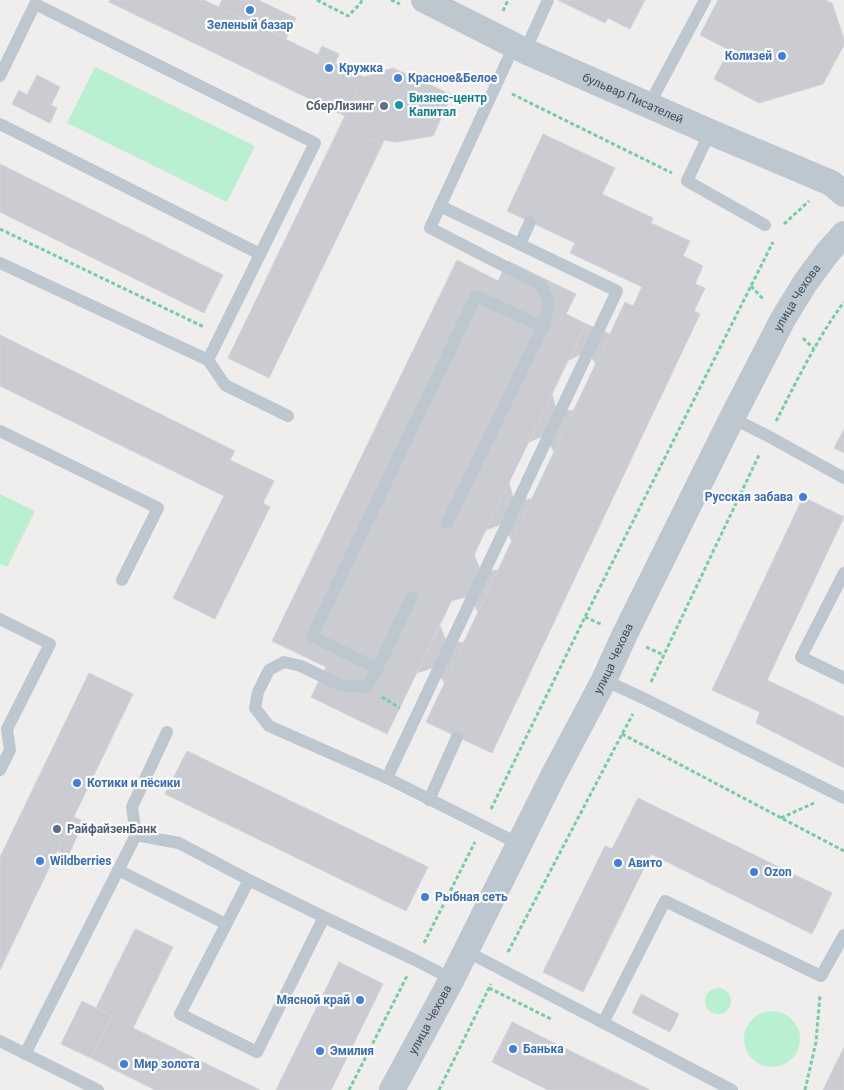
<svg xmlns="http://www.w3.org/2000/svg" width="844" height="1090" font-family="Roboto,sans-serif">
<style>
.green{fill:#b9f0d1}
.building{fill:#caccd2;stroke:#d1d3d9}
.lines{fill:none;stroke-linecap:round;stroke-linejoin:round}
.path{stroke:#6fd0a5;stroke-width:3;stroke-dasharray:4 2.5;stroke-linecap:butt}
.service{stroke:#bdc7d0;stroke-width:12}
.minor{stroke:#bdc7d0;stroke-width:26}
.shop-dot{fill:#3f7fe0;stroke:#fff;stroke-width:2}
.culture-dot{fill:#0f9aa8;stroke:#fff;stroke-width:2}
.service-dot{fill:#5c6f8a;stroke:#fff;stroke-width:2}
.labels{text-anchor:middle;stroke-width:4.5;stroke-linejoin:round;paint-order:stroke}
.shop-label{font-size:12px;font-weight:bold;fill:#366cbe;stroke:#fff;text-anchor:start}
.culture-label{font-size:12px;font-weight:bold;fill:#0d838f;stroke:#fff;text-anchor:start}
.street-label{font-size:12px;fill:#454f5b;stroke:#fff}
.service-label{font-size:12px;font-weight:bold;fill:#4e5e75;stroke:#fff;text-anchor:end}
</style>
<rect width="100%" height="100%" fill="#f0eded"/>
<!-- green -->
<g class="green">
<path d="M95,67L255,146L227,202L67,123Z"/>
<path d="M0,494L35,511L7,567L0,564Z"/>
<circle cx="718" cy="1001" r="13"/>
<circle cx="772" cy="1039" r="28"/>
</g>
<!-- building -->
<g class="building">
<path d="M110,0H204L364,77L345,116L109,2Z"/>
<path d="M222,0H258L296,18L286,39L219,7Z"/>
<path d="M558,0H645L630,29L608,18L605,23Z"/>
<path d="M718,0H825L832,3L844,39V45L823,84L759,103L714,79L729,50L700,35Z"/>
<path d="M322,46L339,54L335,63L318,55Z"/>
<path d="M393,68L452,95L433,136L396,142L384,140L382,145L341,124L364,77Z"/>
<path d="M37,75L60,87L51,105L57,108L50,123L12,104L19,90L27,95Z"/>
<path d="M341,124L382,145L269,378L228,358Z"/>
<path d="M543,134L615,168L602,194L653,218L651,223L690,241L683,256L703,266L695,284L705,288L694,311L700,314L492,753L426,722L625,302L633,306L642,287L570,253L575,243L507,211Z"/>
<path d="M0,164L223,275L204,313L0,212Z"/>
<path d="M457,260L498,281L508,261L576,294L566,314L586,324L387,734L311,697L326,667L272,641Z"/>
<path d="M586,324L610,334L596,364L587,351L569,360Z"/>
<path d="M0,335L235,451L230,460L274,481L263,503L270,507L215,619L173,598L224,496L0,386Z"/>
<path d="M552,394L557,412L574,410L554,452L545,435L529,442Z"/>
<path d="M844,429V453L834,448Z"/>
<path d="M509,483L514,500L532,499L512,541L502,524L486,530Z"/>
<path d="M803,497L844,517L767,680L844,717V768L756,723L760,712L712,690Z"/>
<path d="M474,554L481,572L498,570L478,612L470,596L451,601Z"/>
<path d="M440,626L447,643L464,642L445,684L435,667L417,673Z"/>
<path d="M89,673L133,694L0,970V857Z"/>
<path d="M187,751L428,867L406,911L165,794Z"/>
<path d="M638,798L832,893L812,934L651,854L583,992L543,972L605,846L612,849Z"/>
<path d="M74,817L84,822L68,856L57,851Z"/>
<path d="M135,929L173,947L133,1028L260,1090H155L91,1058L112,1016L96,1008Z"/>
<path d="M339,962L383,984L331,1090H276Z"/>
<path d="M641,994L679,1014L670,1032L632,1013Z"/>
<path d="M82,1001L112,1016L91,1058L61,1044Z"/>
<path d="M512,1022L546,1039L650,1090H548L492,1062Z"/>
<path d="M844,1047V1090H823Z"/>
</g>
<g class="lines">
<!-- path -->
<g class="path">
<path d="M317,0L348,16L360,4L362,0"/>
<path d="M391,0L400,4"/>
<path d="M503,11L508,0"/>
<path d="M512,94L672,173"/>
<path d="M784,224L809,201"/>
<path d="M0,229L204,327"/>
<path d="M751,286L764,300"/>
<path d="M803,338L814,349"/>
<path d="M776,421C797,381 817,338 844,302"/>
<path d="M585,617L603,625"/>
<path d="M646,647L664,655"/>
<path d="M651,682L760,453"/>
<path d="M382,697L400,708"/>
<path d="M622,734L844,851"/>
<path d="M491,809L585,617L773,242"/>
<path d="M781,818L814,803"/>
<path d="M424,943L475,842"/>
<path d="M508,952L622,734L633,714"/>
<path d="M489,988L551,1019"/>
<path d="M349,1090L407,976"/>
<path d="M439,1090L491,984"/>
<path d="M805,1090L816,1042L820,995"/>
</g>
<!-- service -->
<g class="service">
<path d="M525,51L548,0"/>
<path d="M0,76L35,4L315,143L208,360"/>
<path d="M649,105L705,0"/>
<path d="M0,124L260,254"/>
<path d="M710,132L687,181L765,225"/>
<path d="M520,244L530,222"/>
<path d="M0,263L208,360L225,385L288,416"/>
<path d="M732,418L768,436L844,478"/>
<path d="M0,431L158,508L122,580"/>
<path d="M447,523L543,327L549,303L541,285L430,228L514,46"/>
<path d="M844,573L801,657L844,678"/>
<path d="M412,597L377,669L366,687L340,685L301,666L284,662L269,670L258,692L255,708L269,726L387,778L519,844"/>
<path d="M0,619L50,644L7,729L10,750L0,770"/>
<path d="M377,669L312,636L476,296L543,327"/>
<path d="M604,680L643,698L844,798"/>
<path d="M387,778L617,291L440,206"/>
<path d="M429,800L457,737"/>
<path d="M136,835L179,843L249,880L324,917L415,960L452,979"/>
<path d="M118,870L226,924"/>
<path d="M249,880L180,1014L257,1052L324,917"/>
<path d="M466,951L732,1090"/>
<path d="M603,1023L665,901L821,976L844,935"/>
<path d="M0,1041L98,1090"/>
<path d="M25,1054L136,835L132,807L167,732"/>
</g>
<!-- minor -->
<g class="minor">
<path id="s1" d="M424,0L525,51L710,132L831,183L844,194"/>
<path id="s2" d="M392,1090L452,979L552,778L604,680L624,636L732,418L783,319L805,283L828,252L844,234"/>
</g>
</g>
<!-- markers -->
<g class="shop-dot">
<circle cx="250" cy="10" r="5"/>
<circle cx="782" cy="56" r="5"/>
<circle cx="329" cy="68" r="5"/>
<circle cx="398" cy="78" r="5"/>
<circle cx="803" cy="497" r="5"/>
<circle cx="77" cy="783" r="5"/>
<circle cx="40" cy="861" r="5"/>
<circle cx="618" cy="863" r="5"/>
<circle cx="754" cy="872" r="5"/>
<circle cx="425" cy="897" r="5"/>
<circle cx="360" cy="1000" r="5"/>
<circle cx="513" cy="1049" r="5"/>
<circle cx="320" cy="1051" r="5"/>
<circle cx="124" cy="1064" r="5"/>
</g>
<circle class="culture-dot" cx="399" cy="105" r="5"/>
<g class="service-dot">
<circle cx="384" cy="106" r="5"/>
<circle cx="57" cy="829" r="5"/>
</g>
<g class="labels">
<!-- shop labels -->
<g class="shop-label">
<text x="250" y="29" text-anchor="middle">Зеленый базар</text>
<text x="772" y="60" text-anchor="end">Колизей</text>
<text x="339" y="72">Кружка</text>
<text x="408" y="82">Красное&amp;Белое</text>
<text x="793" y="501" text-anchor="end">Русская забава</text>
<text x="87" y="787">Котики и пёсики</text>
<text x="50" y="865">Wildberries</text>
<text x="628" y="867">Авито</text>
<text x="764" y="876">Ozon</text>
<text x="435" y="901">Рыбная сеть</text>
<text x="350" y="1004" text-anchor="end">Мясной край</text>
<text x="523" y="1053">Банька</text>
<text x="330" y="1055">Эмилия</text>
<text x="134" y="1068">Мир золота</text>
</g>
<!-- culture labels -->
<g class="culture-label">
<text x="409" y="102">Бизнес-центр<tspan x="409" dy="14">Капитал</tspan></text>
</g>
<!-- street labels -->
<g class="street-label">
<text dy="4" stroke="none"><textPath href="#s1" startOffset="231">бульвар Писателей</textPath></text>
<text dy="4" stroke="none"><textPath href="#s2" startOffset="890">улица Чехова</textPath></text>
<text dy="4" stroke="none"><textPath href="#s2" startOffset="485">улица Чехова</textPath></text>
<text dy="4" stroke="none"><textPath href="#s2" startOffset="80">улица Чехова</textPath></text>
</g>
<!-- service labels -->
<g class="service-label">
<text x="374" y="110">СберЛизинг</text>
<text x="67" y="833" text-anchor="start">РайфайзенБанк</text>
</g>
</g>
</svg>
